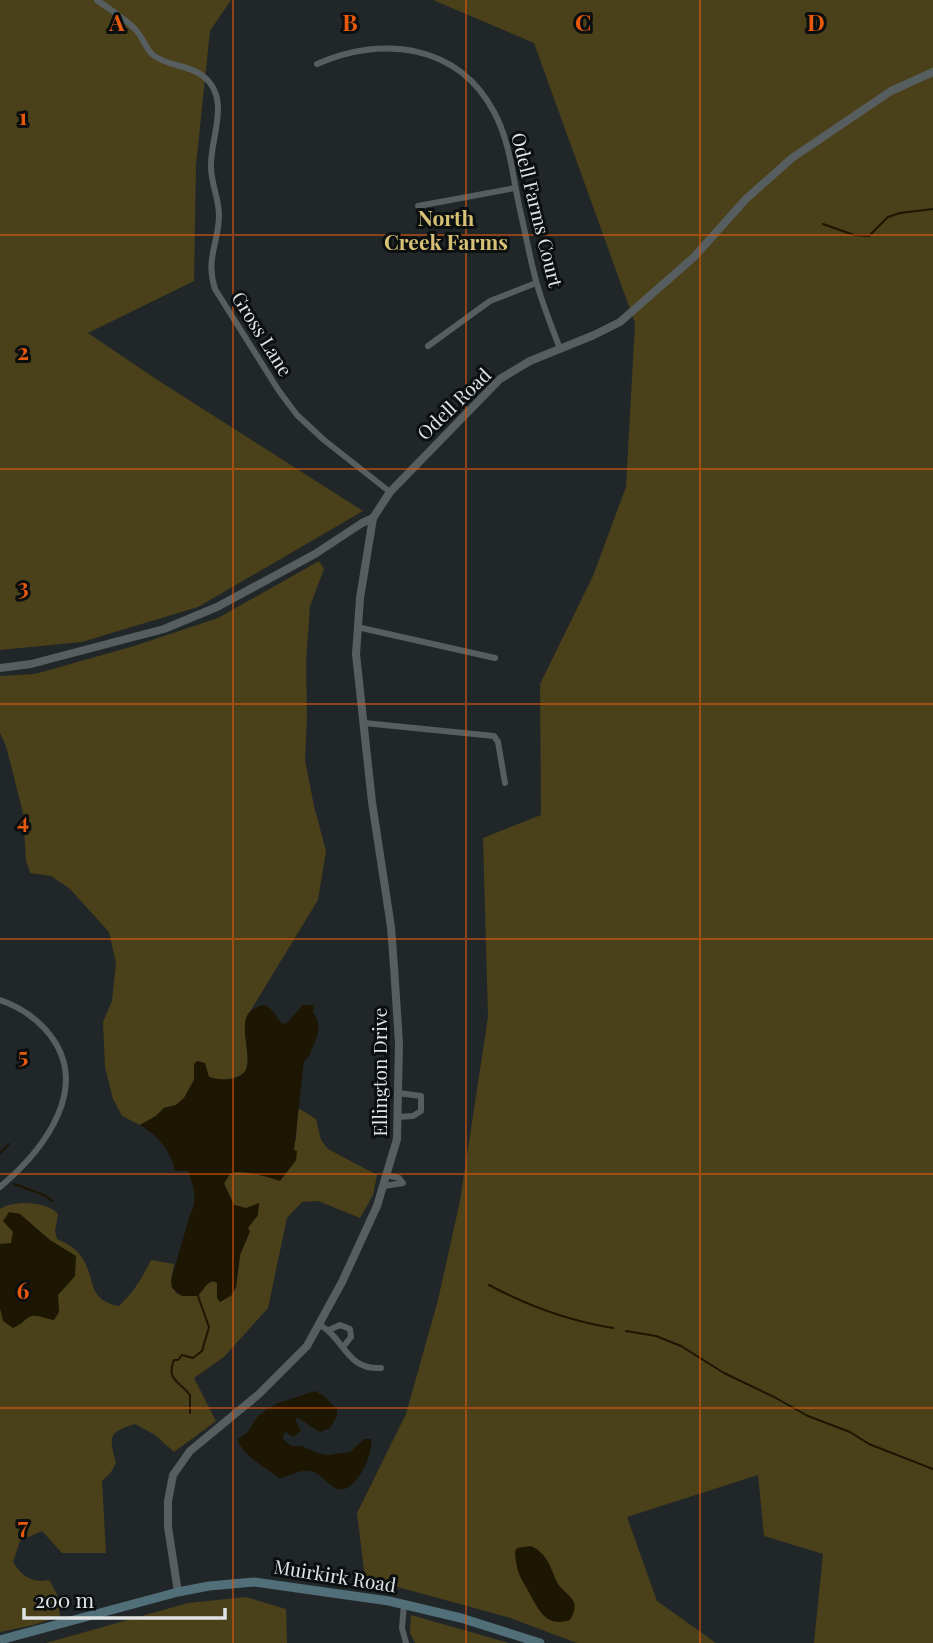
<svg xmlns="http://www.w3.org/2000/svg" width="933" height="1643" font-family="'Playfair Display',serif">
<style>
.green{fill:#4a4019}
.water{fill:#1c1602}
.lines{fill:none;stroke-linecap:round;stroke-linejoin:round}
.stream{stroke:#1c1602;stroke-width:2}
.minor{stroke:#575e60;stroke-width:6}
.tertiary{stroke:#575e60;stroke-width:8}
.secondary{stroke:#516f78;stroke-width:9}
.grid{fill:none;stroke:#e8590c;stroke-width:2;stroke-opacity:0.55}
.labels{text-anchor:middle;stroke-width:6;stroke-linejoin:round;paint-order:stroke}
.street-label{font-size:19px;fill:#e0e4e5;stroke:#0c0f10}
.neighbourhood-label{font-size:21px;font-weight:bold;fill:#d6c174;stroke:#0c0f10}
.grid-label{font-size:23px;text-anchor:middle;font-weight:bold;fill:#e8590c;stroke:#0c0f10;stroke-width:6;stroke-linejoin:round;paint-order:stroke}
</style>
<rect width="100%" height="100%" fill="#212729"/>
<!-- green -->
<g class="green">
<path d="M0,0H231L210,31L196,165L194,281L88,333L159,381L363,511L198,607L82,642L0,650Z"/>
<path d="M433,0H933V1643H814L823,1554L764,1536L758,1475L627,1517L657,1601L716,1643H577L507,1617L365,1578L357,1513L406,1414L438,1300L460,1201L488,1017L483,838L541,815L540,684L593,576L626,487L635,323L534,43Z"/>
<path d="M319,561L324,569L310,606L306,662L307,716L305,760L314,806L326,851L318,900L246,1018C243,1037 250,1053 246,1071C238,1079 218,1083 208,1076C203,1073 199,1068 195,1064L194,1080L184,1098L176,1105L164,1108L156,1116L140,1125L122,1116L113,1099L105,1067L103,1022L112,1001L116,963L109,932L69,888L51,876L30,873L26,860L23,813L6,746L0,733V676L35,674L134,646L218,618Z"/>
<path d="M298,1108L316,1119L321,1140L328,1149L377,1175L373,1195L360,1218L318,1201L302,1202L287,1218L268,1308L224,1357L194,1378L216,1421L174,1452L155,1435L135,1424C108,1432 109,1437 116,1463L111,1472L102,1481L106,1553H62L42,1531L20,1541L13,1562C23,1577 31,1583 49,1580L57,1594L60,1616L34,1625L0,1632V1209C15,1200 46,1201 58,1214L55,1231L57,1239C65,1243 75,1247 80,1255C98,1278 84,1299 119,1306C134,1292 142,1278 151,1260L174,1264L171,1280L176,1293C194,1301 199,1288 213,1281L217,1283V1294L232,1295L236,1287L240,1255L250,1231L247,1228L259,1203L246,1209L234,1205L224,1183C225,1182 229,1175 230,1174C239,1168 271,1178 280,1180L296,1160L293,1145L296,1140Z"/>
<path d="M246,1597L286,1609L287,1643H46L188,1603Z"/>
<path d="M411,1615L509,1643H415L410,1633Z"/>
</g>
<!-- water -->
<g class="water">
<path d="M265,1005L271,1009L282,1024L287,1023L303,1005H314L313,1012C321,1024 319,1033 313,1046C310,1053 311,1056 304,1061L294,1150L297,1151L296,1160L280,1181C271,1177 238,1168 230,1174C229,1175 225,1182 224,1184L234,1205L246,1208L259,1203L258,1215L248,1228L250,1231L240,1255L236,1287L232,1295L220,1302L217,1298V1283L213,1281L208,1283L198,1296H182L172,1288L171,1280L190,1215C198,1201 194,1186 188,1171H175C170,1149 158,1136 140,1125L156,1116L164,1108L176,1105L184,1098L194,1080V1064L197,1061L205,1063L209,1077C216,1079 223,1080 231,1079C272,1073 219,1012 265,1005Z"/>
<path d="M9,1212L20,1214L50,1240L76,1256L75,1276L58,1295L59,1312L54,1320C46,1319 37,1313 29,1317C23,1321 21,1325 13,1328L3,1321L0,1308V1244L11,1243L13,1232L3,1221Z"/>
<path d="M315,1391L325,1397L337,1409V1416L330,1428L320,1432L298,1418L295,1419L301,1431L293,1437L286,1432L283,1435V1439L291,1446H301L321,1454L329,1455L350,1452L364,1439H371C374,1453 356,1494 338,1489C328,1486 322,1473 310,1471C299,1469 290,1477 279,1478C265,1466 249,1460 239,1444L238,1439L248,1432L257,1417L266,1410L276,1404Z"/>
<path d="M531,1546C548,1554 550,1567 557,1582C563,1595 584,1598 570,1620C548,1627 541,1614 532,1598C522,1578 517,1577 515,1552L517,1548Z"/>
</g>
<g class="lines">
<!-- stream -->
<g class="stream">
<path d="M823,224L854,235L869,236L888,217L900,213L933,209"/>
<path d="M0,1153L9,1144"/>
<path d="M14,1184L44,1195L52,1201"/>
<path d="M489,1285C528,1306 569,1321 613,1328"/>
<path d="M626,1331L656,1336L681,1346L724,1373L774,1397L808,1416L850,1432L869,1444L933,1469"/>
<path d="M190,1413V1395C179,1381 166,1380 174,1360H178L182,1355L193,1358L202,1351L209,1327L198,1296"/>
</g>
<!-- minor -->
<g class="minor">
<path d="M97,0C109,9 124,18 135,29C143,37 145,48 153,55C168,67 188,64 203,76C232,99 210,137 211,167C211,183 219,199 219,215C219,243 205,258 215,289L279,391L297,415L324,440L390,492"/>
<path d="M317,64C382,35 458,44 494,112C510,141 513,178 520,210C526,235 530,260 537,284C543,306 552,327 560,349"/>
<path d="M418,206L515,188"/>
<path d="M428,346L490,301L536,283"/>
<path d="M357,627L495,658"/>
<path d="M364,723L494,736L498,742L505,783"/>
<path d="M0,1000C18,1006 32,1015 45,1029C95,1084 45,1149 0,1187"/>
<path d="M397,1117L413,1116L421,1111V1096L398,1093"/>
<path d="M384,1186L403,1183L399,1178L387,1175"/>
<path d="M320,1325C345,1339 346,1370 381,1368"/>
<path d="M329,1330L340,1325L350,1329L351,1337L343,1347"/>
<path d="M404,1604L402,1628L406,1643"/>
</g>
<!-- tertiary -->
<g class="tertiary">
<path d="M0,668L31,664L164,629L217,607L315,554L362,523L373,518L390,492L500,379L530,361L594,335L620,322L694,257L746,199L792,158L891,91L933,72"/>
<path d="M178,1592L168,1527V1501L173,1475L190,1451L259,1394L307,1346L342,1282L377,1206L397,1139L399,1043L394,967L391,927L372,802L356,654L360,598L373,518"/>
</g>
<!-- secondary -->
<path class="secondary" d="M0,1640L178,1592L209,1586L254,1582L389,1601L461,1618L540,1643"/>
</g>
<!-- grid -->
<path class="grid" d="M233,0V1643M466,0V1643M700,0V1643M0,235H933M0,469H933M0,704H933M0,939H933M0,1174H933M0,1408H933"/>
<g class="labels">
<!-- street labels -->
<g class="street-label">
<text transform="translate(537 210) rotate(76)" y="7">Odell Farms Court</text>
<text transform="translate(262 334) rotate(58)" y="7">Gross Lane</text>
<text transform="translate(454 404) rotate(-44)" y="7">Odell Road</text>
<text transform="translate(380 1072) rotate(-90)" y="7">Ellington Drive</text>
<text transform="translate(335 1576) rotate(9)" y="7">Muirkirk Road</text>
</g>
<!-- neighbourhood labels -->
<g class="neighbourhood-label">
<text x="446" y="226">North<tspan x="446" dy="24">Creek Farms</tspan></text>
</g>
</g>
<g class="grid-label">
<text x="117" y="31">A</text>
<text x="350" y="31">B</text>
<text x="583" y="31">C</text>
<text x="816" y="31">D</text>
<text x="23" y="125">1</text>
<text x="23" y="360">2</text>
<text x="23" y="595">3</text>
<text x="23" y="829">4</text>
<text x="23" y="1064">5</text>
<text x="23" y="1299">6</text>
<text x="23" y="1534">7</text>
</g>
<!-- scale -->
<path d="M24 1608v10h201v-10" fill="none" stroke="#e0e4e5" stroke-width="3.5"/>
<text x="35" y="1608" font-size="21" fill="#e0e4e5" stroke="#0c0f10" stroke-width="5" paint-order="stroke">200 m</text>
</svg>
